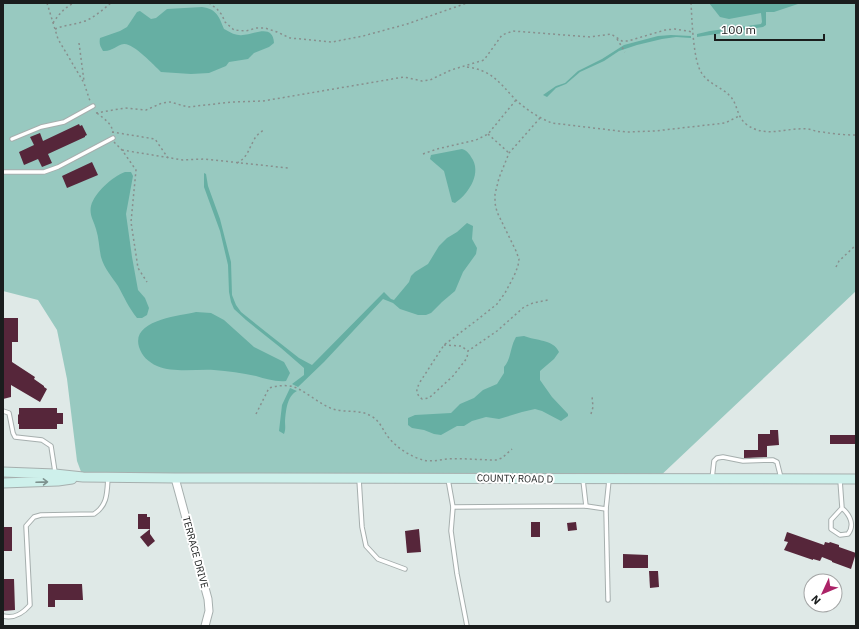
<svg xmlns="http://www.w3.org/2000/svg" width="859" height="629" font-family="'IBM Plex Sans',sans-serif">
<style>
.green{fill:#98c9c0}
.water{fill:#66afa3}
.building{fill:#56263a}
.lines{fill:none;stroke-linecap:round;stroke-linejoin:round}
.lane-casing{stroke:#a6afae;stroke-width:5.5}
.street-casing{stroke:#a6afae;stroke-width:9}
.secondary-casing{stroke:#a6afae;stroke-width:11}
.path{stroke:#888f8d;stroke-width:1.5;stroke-dasharray:2 3;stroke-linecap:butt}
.lane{stroke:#fff;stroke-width:3.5}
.street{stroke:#fff;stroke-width:7}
.secondary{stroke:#cef0eb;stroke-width:9}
.oneway{stroke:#7d918e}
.labels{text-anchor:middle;stroke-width:4;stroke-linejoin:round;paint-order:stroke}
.street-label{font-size:10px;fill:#1a1d1d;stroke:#fff}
</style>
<rect width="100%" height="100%" fill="#dfe9e7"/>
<!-- green -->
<path class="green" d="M3,3H856V291L657,479L83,477L77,461L67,379L57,330L38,300L3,291Z"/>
<!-- water -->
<g class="water">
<path d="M709,3H801L774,12H766V25L763,27L697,37V34L710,31L761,24L762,22L761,13L729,19L720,17Z"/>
<path d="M202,7C217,9 219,17 224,29C228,31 234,35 239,35C250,37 273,21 274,43L269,47L254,53L248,59L229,62L226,66L209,73L191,74L161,72C154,65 133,43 124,44C116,45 112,52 103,51C100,46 99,44 100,38L120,31L127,27L137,12L140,11L151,19L156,18L167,9Z"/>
<path d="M671,35L691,36V38L676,37L662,39L637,45L619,51L604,61L580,72L566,84L556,88L547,97L543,95L556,86L565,83L578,71L602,59L624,45L658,36Z"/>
<path d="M462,149C468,151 470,155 473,160C481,176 467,195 455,203L452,202L444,171L430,159L431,155Z"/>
<path d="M125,172H131L133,176L126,214L132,257L138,290L145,298L149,308L147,315L142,318H137C129,308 124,297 118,286C112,277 104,268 101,257C99,248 99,238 96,229C94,221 89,215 91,206C95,192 112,177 125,172Z"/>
<path d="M204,173L206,174L208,186L220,219L231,262L232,295L236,305L241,312L271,336L299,358L312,365L384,292L391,299L394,300L409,282L411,276L415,272L428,264L439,246L447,238L457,232L467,223L473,226L472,239L477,248L476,254L463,272L455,291L442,302L431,313L426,315H418L400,309L393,303L383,299L324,362L298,387L292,384L304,375V368L281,348L246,320L234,309L231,302L229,292L228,265L220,231L204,187Z"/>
<path d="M196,312L211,313L224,320L254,347L284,362L290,373L286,381C276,382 266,379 256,376C242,373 228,371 214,370C196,369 174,373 157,366C148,362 142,356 139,347C131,320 179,316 196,312Z"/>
<path d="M524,336C536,341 553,339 559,352L554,359L540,371V380L552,397L568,414V416L561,421L542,411L535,409L522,412L499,419L486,417L472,421L464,426H457L441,435L434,434L424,430L412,428L408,425V418L415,415L451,413L460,404L474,398L483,390L497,384L504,373V367C511,360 510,347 516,337Z"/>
<path d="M290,388L297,391C287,396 286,410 285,421C285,426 286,429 284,434L279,431L282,405Z"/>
</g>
<!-- building -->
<g class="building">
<path d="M79,124L80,126L82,125L87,135L85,136V137L48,154L52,163L42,167L38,159L24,165L19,152L34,145L30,137L40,133L43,141Z"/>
<path d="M92,162L98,175L67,188L62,176Z"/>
<path d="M3,318H18V342H12V362L35,377L34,379L44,386V387L47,389L40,402L11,385V397L3,399Z"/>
<path d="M19,408H57V413H63V424H57V429H19V424H18V415L19,414Z"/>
<path d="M770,430H778L779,445L767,446V457L744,458V450H758V434H770Z"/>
<rect x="830" y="435" width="26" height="9"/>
<path d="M138,514H147V517H150V529H138Z"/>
<rect x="531" y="522" width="9" height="15"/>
<path d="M576,522L577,530L568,531L567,523Z"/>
<rect x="3" y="527" width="9" height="24"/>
<path d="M150,529V534L155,541L148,547L140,537Z"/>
<path d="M419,529L421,552L407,553L405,531Z"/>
<path d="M787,532L824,545L825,542L829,543L830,542L839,545V547L856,553L851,569L832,562V561L822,557L820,561L813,559V560L784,550L788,542L784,541Z"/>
<path d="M623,554L648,555V568H623Z"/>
<path d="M649,571H658L659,587L650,588Z"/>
<path d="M3,579H14L15,610L3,611Z"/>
<path d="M48,584H82L83,600H55V607H48Z"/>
</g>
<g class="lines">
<defs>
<g id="lane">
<path d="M12,139L41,127L64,122L93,106"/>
<path d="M3,172H44L58,167L113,138"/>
<path d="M3,411L9,413L13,433L15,437L42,440L51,446L55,472"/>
<path d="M359,479L362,527L366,546L378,559L405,569"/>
<path d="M448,479L453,507L586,506L583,480"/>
<path d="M712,479L714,461L717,458L723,457L743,461L773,460L777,462L781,478"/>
<path d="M840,480L842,508L831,520V529L840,535L848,534C855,525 850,515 842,508"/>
<path d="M586,506L606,509L609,480"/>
<path d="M453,507L451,531L457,574L467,626"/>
<path d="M606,509L608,600"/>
<path d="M3,616C15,619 23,613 30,605L26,526L34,517L41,515L94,514C108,505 107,492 108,477"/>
</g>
<path id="street" d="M175,478L208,599L209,611L205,626"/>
<g id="secondary">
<path d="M3,472L55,474L83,477L175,478L856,479"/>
<path d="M3,483L58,481L72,479"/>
</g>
</defs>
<!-- lane casing -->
<use href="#lane" class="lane-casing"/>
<!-- street casing -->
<use href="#street" class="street-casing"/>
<!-- secondary casing -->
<use href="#secondary" class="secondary-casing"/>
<!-- path -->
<g class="path">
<path d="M47,3L58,39L84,83L90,101"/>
<path d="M209,3L217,9L222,15L225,22L234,30L246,31L256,28H265L277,32L290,38L332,42L363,36L407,24L467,3"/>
<path d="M691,3C692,19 693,59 701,72C707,83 721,87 729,95C738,103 736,116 746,124C765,139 786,127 808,129C813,130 817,132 823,132C833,134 845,135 856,135"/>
<path d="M53,23C59,14 64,8 74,3"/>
<path d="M55,29C64,25 73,25 82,22C93,19 102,10 111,3"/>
<path d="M617,39L625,52"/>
<path d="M79,43L84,81"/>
<path d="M467,67C491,70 499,82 515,99C525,109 539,118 552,123L627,132L655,131L725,123L739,116"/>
<path d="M96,113L125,108L146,110L162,103L170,102L188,107L232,102L263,101L404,77L422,81L430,80L451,70L484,60L502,35L513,31L590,37L611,34L622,41H628L665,30L675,29L693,32"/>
<path d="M97,113C104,119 112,123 113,133"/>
<path d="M540,118L509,153L499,178L495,194V203L497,212L516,251L519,259L518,266L514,276L505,293L497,304L477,320L444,345L420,382C416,390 415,393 422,399L429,398L453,376L467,358L468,351L497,331L524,307L533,303L548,300"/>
<path d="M112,132L155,139L168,158"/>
<path d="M488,134L509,153"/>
<path d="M114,142L122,150L136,170L131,222L138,268L147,282"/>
<path d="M122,150L183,160L204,159L288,168"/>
<path d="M423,154L437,149L476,140L488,134L516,100"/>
<path d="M237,163C248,157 248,150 254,140C256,135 261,132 265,129"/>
<path d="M836,267L839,261L856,245"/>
<path d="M444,345L461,346L468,351"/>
<path d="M256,414L269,388C276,386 283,385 290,386C303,388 318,404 333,409C345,413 360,409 371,416C379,420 382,428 386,434C394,446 409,456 423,460C431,462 439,460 447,459C463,458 480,460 496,460L502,458L512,449"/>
<path d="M591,414L593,407L592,396"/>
</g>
<!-- lane -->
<use href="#lane" class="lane"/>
<!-- street -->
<use href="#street" class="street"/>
<!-- secondary -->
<use href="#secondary" class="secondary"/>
</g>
<!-- one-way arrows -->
<defs><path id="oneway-shaft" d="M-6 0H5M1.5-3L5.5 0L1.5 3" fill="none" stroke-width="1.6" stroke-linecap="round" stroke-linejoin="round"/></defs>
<use class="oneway" href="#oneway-shaft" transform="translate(42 482) rotate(-2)"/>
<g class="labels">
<!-- street labels -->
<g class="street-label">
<text transform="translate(515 478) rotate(1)" y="4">COUNTY ROAD D</text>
<text transform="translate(196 552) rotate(75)" y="4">TERRACE DRIVE</text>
</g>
</g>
<!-- border -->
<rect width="859" height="629" fill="none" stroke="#1a1d1d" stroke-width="8"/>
<!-- north arrow -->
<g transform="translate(823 593) rotate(226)"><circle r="19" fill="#ffffff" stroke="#a3a5a5"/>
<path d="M0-3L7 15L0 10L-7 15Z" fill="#ab2367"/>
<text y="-6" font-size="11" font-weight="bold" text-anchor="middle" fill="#1a1d1d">N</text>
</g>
<!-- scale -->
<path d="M715 34v6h109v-6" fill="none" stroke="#1a1d1d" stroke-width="2"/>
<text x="721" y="34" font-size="12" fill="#1a1d1d" stroke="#ffffff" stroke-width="3" paint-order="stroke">100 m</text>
</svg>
